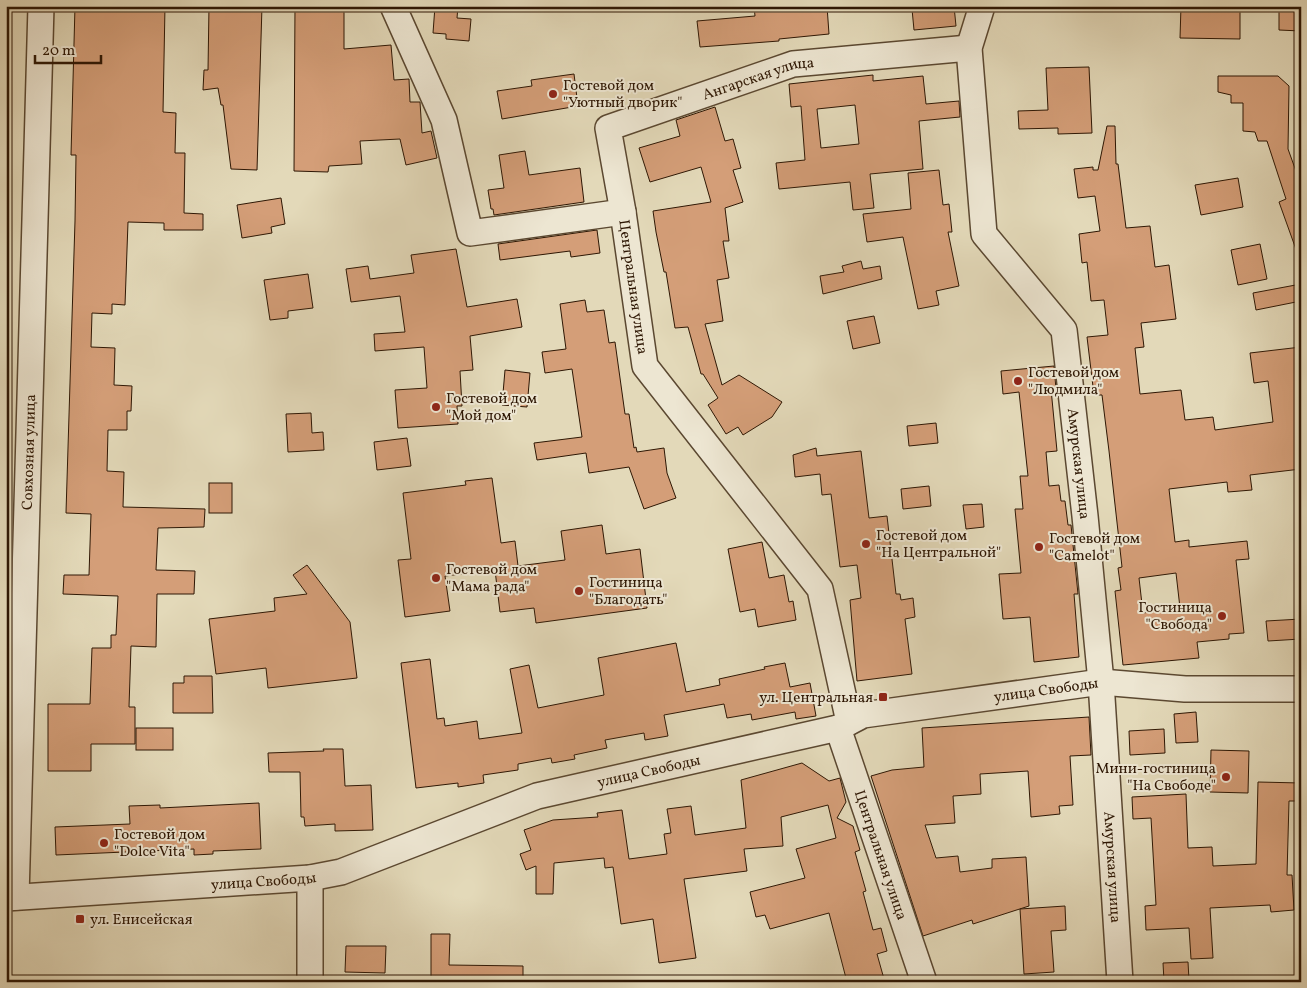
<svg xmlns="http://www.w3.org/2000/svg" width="1307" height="988" font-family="Vollkorn,serif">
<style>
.building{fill:#d49e78;stroke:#2e1704;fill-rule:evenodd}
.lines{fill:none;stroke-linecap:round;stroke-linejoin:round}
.street-casing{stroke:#5b4831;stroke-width:28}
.street{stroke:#ede6d2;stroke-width:25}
.poi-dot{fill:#8f2418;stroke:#ede6d2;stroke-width:2}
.labels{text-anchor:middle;stroke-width:4;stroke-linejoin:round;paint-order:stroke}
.street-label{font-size:15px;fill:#2e1704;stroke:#ede6d2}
.poi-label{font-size:15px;fill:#2e1704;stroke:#ede6d2;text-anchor:start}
</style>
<rect width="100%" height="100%" fill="#e3d9b9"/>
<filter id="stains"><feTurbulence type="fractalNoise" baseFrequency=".004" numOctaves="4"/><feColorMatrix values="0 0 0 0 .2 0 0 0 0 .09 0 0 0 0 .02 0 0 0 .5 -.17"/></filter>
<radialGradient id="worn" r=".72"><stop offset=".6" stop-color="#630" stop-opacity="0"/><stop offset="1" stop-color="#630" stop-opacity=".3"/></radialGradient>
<!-- building -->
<g class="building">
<path d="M75,6H165L163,112L176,113L175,153H185L184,213L203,214V230H164V223L128,222L125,305L112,304V314L92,313L91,347L115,348L114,385L132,386L131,411H127V430H108L107,471L124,472L123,507L205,509L204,527L158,528L156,570L195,571L194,594H157L156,647L131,646L129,707H135V744H91V771H48V704H90L92,648H111V635H116L118,596L63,594L64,575H89L91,514L66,513L75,221L76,155H71Z"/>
<path d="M209,6H262L257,170L231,169L223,105H221L218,88L203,90L204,70H208Z"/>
<path d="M295,6H344V49L391,45L394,80L409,79L410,102H420L422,133L431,131L437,158L406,165L400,139L360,141L362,164L329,166L328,172L294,171Z"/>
<path d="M435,6H458L457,18L471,19L469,41L446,39V34L433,33Z"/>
<path d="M754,6H827L829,34L779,39V41L700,47L697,21L755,16Z"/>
<path d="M928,6H954L956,26L914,30L912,9Z"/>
<path d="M1181,6H1240V39L1180,38Z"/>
<path d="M1279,6L1301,7V31L1279,30Z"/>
<path d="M1089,67L1092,133L1058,134V128L1019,129L1018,111L1048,110L1046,68Z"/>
<path d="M574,74L578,106L502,119L497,91L532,86L531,80Z"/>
<path d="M873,75V81L923,76L926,104L959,101L960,117L919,121L923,169L870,174L874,208L853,210L850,182L779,189L776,163L805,160L801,106L791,107L789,84ZM855,105L859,144L821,148L817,109Z"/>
<path d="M1218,76H1278L1289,86L1288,149L1301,185V255H1298L1279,202L1286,199L1267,141H1258L1255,132L1243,131V103H1231V95L1218,92Z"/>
<path d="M715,107L725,141L733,139L741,168L733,170L743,202L725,208L729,241H723L729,278L717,280L723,321L705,324L722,385L739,375L782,402L772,417L743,435L738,427L726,434L708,405L718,398L703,374H701L688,327L675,328L666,272H664L656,232L653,211L711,202L701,167L650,182L639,148L680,136L676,120Z"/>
<path d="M1107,126H1115L1116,164H1118L1126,228L1150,226L1155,267L1169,265L1176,319L1141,323L1144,347L1135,348L1140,394L1181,390L1185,420L1213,417L1215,430L1273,422L1268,381L1254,383L1250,353L1301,347V469L1250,475L1252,490L1228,492L1227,482L1169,489L1175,542L1189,540V547L1247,541L1249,559L1236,560L1244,633L1229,634V639L1197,642L1199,658L1123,665L1115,591L1121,590L1118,568L1122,567L1109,451L1102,395H1094L1087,337L1108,335L1104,300L1091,301L1087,262L1082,263L1079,234L1100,231L1095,196L1078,198L1074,169L1093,167V170H1098ZM1176,573L1180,608L1143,613L1139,578Z"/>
<path d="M525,151L529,175L580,168L584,202L494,215L493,209H491L488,190L504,188L499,155Z"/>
<path d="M939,170L943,205L949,204L952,232H948L959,286L936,291L939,305L918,309L903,237L867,242L863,214L911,209L908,173Z"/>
<path d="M1238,178L1243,207L1201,215L1195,185Z"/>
<path d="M281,198L285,224L271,227L272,233L242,238L237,205Z"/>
<path d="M597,230L600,253L571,257L570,251L500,260L498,244Z"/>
<path d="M1260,244L1267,279L1238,285L1231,250Z"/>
<path d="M456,249L467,307L517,299L522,327L470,336L473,370L460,371L462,406H457L458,424L398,428L395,390L427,388L424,347L375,351L374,334L405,332L400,296L351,302L346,269L368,266L370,279L414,273L411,255Z"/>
<path d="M861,261L863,269L880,266L882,279L823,294L820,276L844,272L842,266Z"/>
<path d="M308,274L313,308L288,311V318L270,320L264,280Z"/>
<path d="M1301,284V301L1256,310L1253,293Z"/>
<path d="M585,300L587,312L604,310L609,343L615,342L625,414H629L634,448L636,447L637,452L664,448L667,473L676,498L644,509L629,467L589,473L586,453L537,460L534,443L582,437L572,369L545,373L542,352L566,349L560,304Z"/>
<path d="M874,316L880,343L853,349L847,321Z"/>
<path d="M1054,366L1056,389H1051L1057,451L1046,452L1049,486L1059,485L1061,501H1065L1068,525H1071L1078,594H1074L1079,657L1034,662L1030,617L1003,619L999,574L1021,573L1015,509H1023L1020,476H1028L1019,392L1003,394L1001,371Z"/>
<path d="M505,370L530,373L527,407L502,405Z"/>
<path d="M311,413L312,433L323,432L324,450L288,452L286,414Z"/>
<path d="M936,423L938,443L909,446L907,426Z"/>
<path d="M407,438L411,466L377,470L374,442Z"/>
<path d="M816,448L817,456L861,451L869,518L887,516L896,594H900L901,600L913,598L915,617L905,619L912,674L857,681L850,600L861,598L857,565L840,567L831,494L822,495L820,474L795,477L793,455Z"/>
<path d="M492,478L501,543L515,541L518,566L565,560L561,531L602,525L606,554L640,549L647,608L536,623L534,608L500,612L495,570L445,576L450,611L405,617L398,560L411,559L403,493L466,485L465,481Z"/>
<rect x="209" y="483" width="23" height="30"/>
<path d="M929,486L931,506L903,509L901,489Z"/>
<path d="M982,504L984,527L966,529L963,505Z"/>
<path d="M762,542L769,578L784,575L789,602L793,601L796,620L758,627L755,609L740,612L728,549Z"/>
<path d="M307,565L350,622L357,678L268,688L266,668L216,674L209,619L275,611L274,598L307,594L293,575Z"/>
<path d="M1301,619V639L1268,641L1266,621Z"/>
<path d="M676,643L686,692L720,685L719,679L765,669L764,667L785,663L790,687L810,683L816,716L796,719L795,712L752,720L751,714L727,718L724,704L664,715L668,736L645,740L644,733L605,740L607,748L574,755L575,759L552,763L551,758L518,764V770L483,775L484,783L458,787V783L416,788L401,663L430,659L437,719L444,718L445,726L477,721L479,739L522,733L510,669L529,665L538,708L604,695L598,658Z"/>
<path d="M184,676H212L213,713H173V683H184Z"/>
<path d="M1196,712L1198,742L1176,743L1174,714Z"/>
<path d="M1089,717L1091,755L1070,756L1073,805L1059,806L1060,814L1031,817L1028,771L980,774L981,794L953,796L955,823L925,825L936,858L958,856L960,872L992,868V859L1026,857L1029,906L973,924L972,920L923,936L871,776L892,770L924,767L922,728Z"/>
<rect x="136" y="728" width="37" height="22"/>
<path d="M1164,729L1165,753L1130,755L1129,731Z"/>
<path d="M323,749H343L345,786L371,785L373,830L335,831V824L305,826L304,817H301L300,772H269L268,753L324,751Z"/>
<path d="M1211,750L1249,751L1248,793L1210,792Z"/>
<path d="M802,763L829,781L840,778L846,802L837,818L853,826L860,850L855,852L866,891L863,892L873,930L881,928L887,951L877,954L884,979L874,982H847L829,913L770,929L765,915L756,917L750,892L805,878L796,849L836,838L828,805L781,817L783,846L744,849L747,871L684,879L696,958L659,963L653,919L621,924L613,867L605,868L604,858L554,863L553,894H536V866L526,870L520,854L531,850L524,830L553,820L598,817L597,813L622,810L629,859L667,854L664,834L671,833L667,809L691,806L695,835L746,828L741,780Z"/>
<path d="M1258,782L1301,783V801H1289L1287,875H1292L1294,910L1271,912L1270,905L1210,908L1213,958L1191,959L1189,928L1146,930L1145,906L1156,905L1151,818L1133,819L1132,797L1186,794L1188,848L1212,847L1213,866L1256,864Z"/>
<path d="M259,803L261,849L213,851V854L194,855V849L56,855L55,827L130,824L129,806L160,805V808Z"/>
<path d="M1065,906L1066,930L1051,931L1054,972L1024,974L1020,909Z"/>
<path d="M431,934H450L449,965L523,966V982H431Z"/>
<path d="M346,946H386L385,973L345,972Z"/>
<path d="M1188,962L1189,980L1164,981L1163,963Z"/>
</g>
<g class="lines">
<defs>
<g id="street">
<path id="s1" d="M393,6L444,120L470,233L623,212L645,366L820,589L849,722"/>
<path id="s2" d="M982,6L969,48L984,234L1064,330L1085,516L1101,682L1120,982"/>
<path id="s3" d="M623,212L608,128L793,64L969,48"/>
<path id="s4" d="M838,728L924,982"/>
<path d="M310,878V982"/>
<path id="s5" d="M16,897L41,6"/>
<path id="s6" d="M6,898L310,878L341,872L537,796L838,728L863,715L1101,682L1185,689H1301"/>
</g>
</defs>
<!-- street casing -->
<use href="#street" class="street-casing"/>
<!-- street -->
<use href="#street" class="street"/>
</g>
<!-- markers -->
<g class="poi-dot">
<circle cx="553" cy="94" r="5"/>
<circle cx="1018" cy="381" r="5"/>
<circle cx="436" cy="407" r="5"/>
<circle cx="866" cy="544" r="5"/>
<circle cx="1039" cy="547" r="5"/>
<circle cx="436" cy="578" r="5"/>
<circle cx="579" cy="591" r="5"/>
<circle cx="1222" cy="616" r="5"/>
<rect x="878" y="692" width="10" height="10" rx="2.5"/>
<circle cx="1226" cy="777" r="5"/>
<circle cx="104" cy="843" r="5"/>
<rect x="75" y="914" width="10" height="10" rx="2.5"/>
</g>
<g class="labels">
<!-- street labels -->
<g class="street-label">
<text dy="5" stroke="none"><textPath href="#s3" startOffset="244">Ангарская улица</textPath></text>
<text dy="5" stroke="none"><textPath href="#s1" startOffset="471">Центральная улица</textPath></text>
<text dy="5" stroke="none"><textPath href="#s5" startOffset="445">Совхозная улица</textPath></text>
<text dy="5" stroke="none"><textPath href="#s2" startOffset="490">Амурская улица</textPath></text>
<text dy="5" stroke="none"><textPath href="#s6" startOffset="1068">улица Свободы</textPath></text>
<text dy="5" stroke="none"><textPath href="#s6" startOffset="661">улица Свободы</textPath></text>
<text dy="5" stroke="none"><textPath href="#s4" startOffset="134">Центральная улица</textPath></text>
<text dy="5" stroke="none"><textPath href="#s2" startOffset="895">Амурская улица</textPath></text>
<text dy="5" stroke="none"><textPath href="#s6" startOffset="258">улица Свободы</textPath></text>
</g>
<!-- poi labels -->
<g class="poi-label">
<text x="563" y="90">Гостевой дом<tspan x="563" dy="17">"Уютный дворик"</tspan></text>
<text x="1028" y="377">Гостевой дом<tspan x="1028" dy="17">"Людмила"</tspan></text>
<text x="446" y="403">Гостевой дом<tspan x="446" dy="17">"Мой дом"</tspan></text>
<text x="876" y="540">Гостевой дом<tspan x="876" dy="17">"На Центральной"</tspan></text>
<text x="1049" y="543">Гостевой дом<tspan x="1049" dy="17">"Camelot"</tspan></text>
<text x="446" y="574">Гостевой дом<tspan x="446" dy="17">"Мама рада"</tspan></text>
<text x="589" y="587">Гостиница<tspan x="589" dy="17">"Благодать"</tspan></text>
<text x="1212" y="612" text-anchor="end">Гостиница<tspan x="1212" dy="17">"Свобода"</tspan></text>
<text x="873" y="702" text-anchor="end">ул. Центральная</text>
<text x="1216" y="773" text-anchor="end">Мини-гостиница<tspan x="1216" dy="17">"На Свободе"</tspan></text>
<text x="114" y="839">Гостевой дом<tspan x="114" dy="17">"Dolce Vita"</tspan></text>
<text x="90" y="924">ул. Енисейская</text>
</g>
</g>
<!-- margin -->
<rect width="1307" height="988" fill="none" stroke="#e3d9b9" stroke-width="25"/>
<rect x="8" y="8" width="1292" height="973" fill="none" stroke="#2e1704" stroke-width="2.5"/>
<rect x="12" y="12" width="1282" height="963" fill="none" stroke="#2e1704"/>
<!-- scale -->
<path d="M35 55v8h66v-8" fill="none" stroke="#2e1704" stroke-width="2.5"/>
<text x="42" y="55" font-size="15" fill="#2e1704" stroke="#ede6d2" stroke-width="4" paint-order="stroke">20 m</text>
<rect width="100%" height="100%" filter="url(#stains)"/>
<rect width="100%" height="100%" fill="url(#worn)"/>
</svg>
